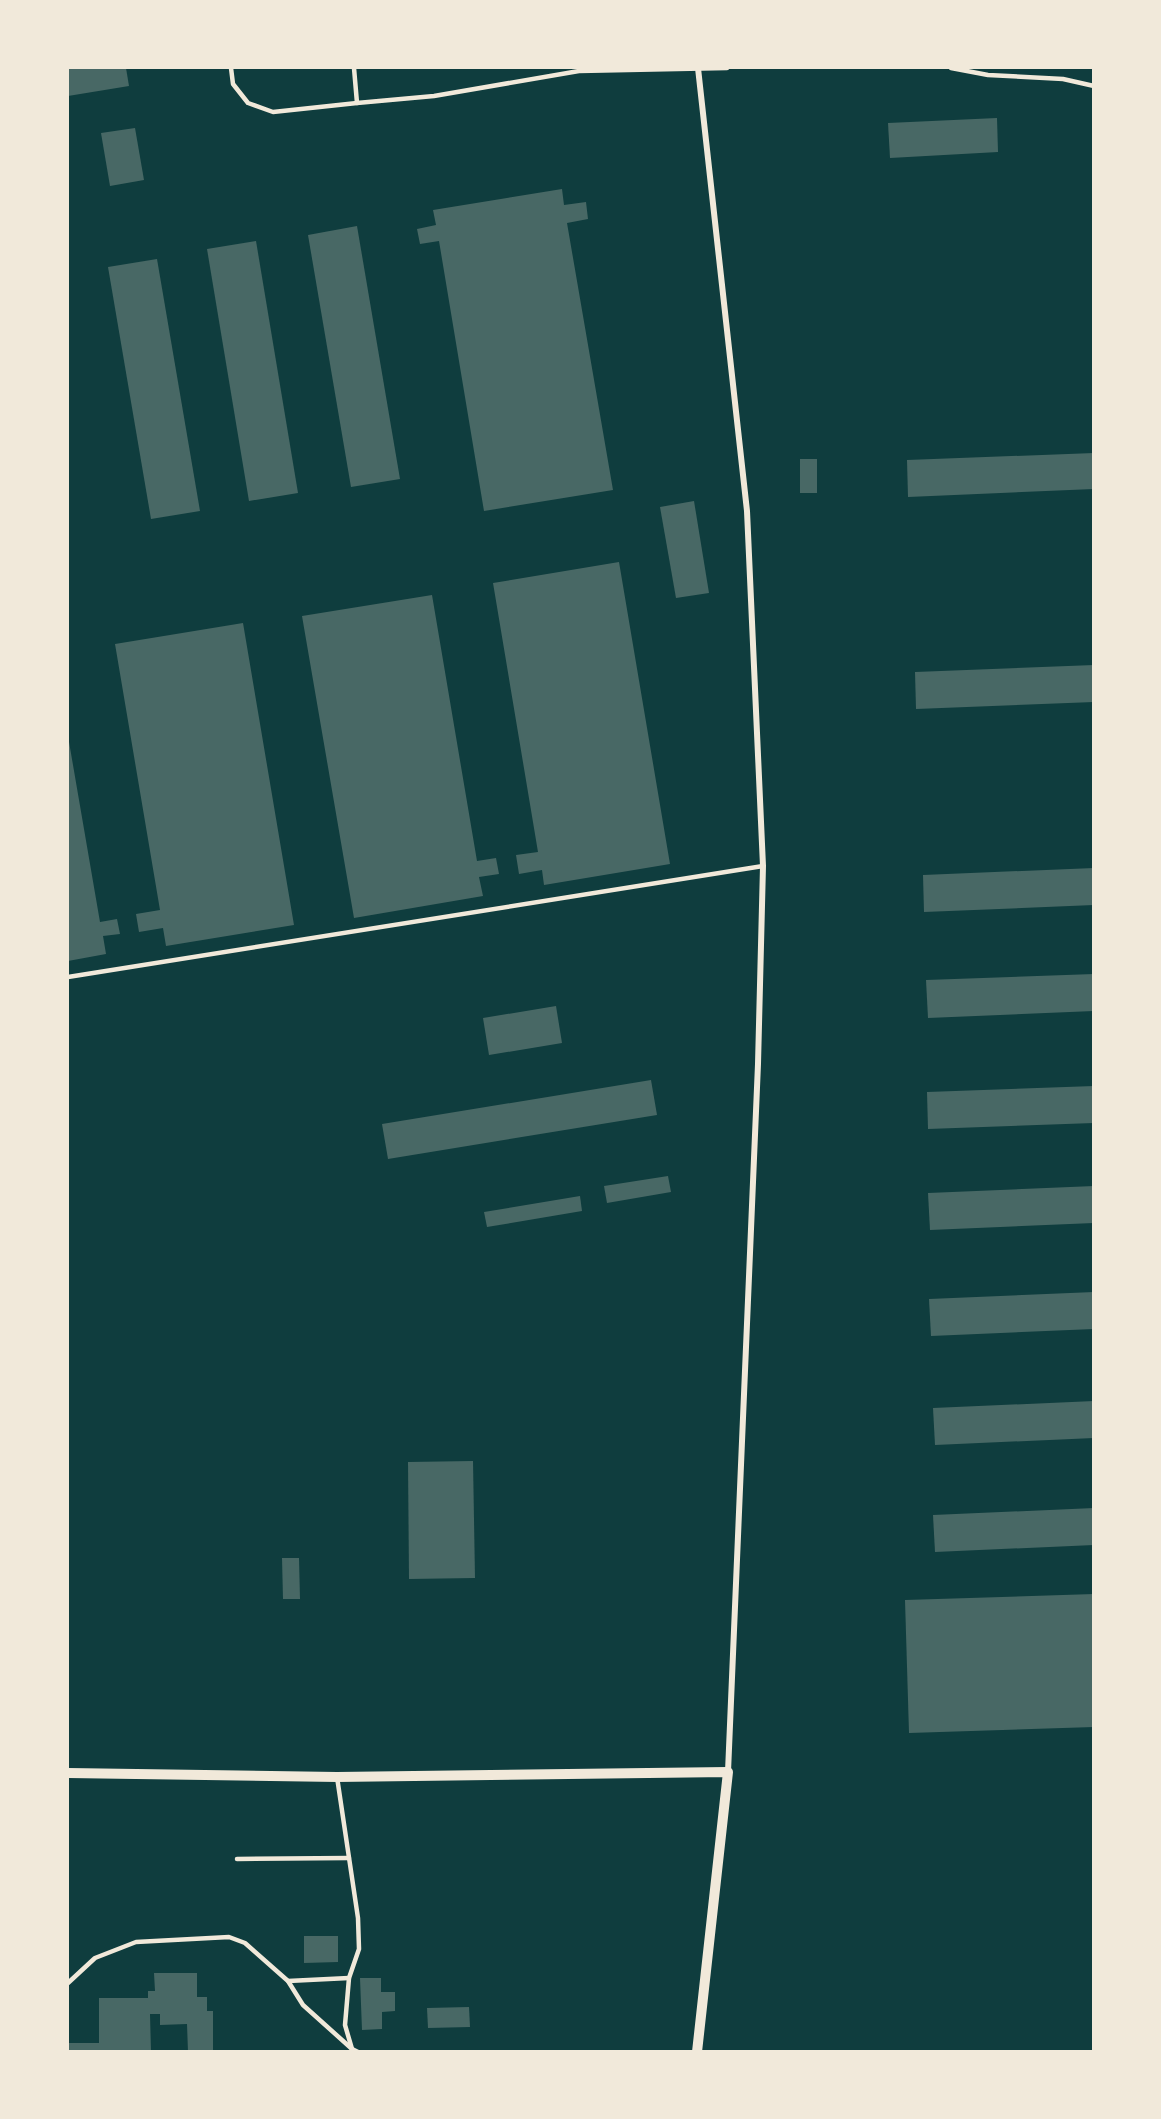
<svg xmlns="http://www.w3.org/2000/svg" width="1161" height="2119" font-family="'Roboto Condensed',sans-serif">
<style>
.building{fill:#486865}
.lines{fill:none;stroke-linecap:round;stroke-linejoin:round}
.service{stroke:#f1e9da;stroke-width:4.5}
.minor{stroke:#f1e9da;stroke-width:6}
.tertiary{stroke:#f1e9da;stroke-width:10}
</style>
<rect width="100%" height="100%" fill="#0f3d3e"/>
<!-- building -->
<g class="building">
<path d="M68,68H126L129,86L68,96Z"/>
<path d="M997,118L998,152L890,158L888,123Z"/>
<path d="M135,128L144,180L110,186L101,133Z"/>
<path d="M562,189L564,205L586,202L588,219L567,223L613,490L484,511L439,241L420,244L417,229L436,225L433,210Z"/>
<path d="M357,226L400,479L351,487L308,235Z"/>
<path d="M256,241L298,493L249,501L207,249Z"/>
<path d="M157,259L200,511L151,519L108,267Z"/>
<path d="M1094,453V489L908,497L907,460Z"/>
<rect x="800" y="459" width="17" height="34"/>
<path d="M694,501L709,593L676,598L660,507Z"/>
<path d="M619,562L670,864L544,885L542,870L519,874L516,855L538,852L493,583Z"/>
<path d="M432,595L477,861L496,858L499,874L479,877L483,896L354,918L302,616Z"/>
<path d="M243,623L294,925L166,946L163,928L139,932L136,914L160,910L115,644Z"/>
<path d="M1094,665V702L916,709L915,672Z"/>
<path d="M68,736L100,922L117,919L120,934L103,936L106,954L68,961Z"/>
<path d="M1094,868V905L924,912L923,875Z"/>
<path d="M1094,974V1011L928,1018L926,980Z"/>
<path d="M556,1006L562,1043L489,1055L483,1018Z"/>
<path d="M651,1080L657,1115L388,1159L382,1124Z"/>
<path d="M1094,1086V1123L928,1129L927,1092Z"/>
<path d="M668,1176L671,1192L607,1203L604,1186Z"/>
<path d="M1094,1186V1223L930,1230L928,1193Z"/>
<path d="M580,1196L582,1211L487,1227L484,1212Z"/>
<path d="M1094,1292V1329L931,1336L929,1299Z"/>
<path d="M1094,1401V1438L935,1445L933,1408Z"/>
<path d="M473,1461L475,1578L409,1579L408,1462Z"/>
<path d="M1094,1508V1545L935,1552L933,1515Z"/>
<path d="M282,1558H299L300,1599H283Z"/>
<path d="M1094,1594V1727L909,1733L905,1600Z"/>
<path d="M304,1936H338V1962L304,1963Z"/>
<path d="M154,1973H197V1997H207V2011H213V2052H188L187,2024L160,2025V2014H150L151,2052H69V2043H99V1998H148V1991H155Z"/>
<path d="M360,1978H381V1992H395V2011L382,2012V2029L362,2030Z"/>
<path d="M469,2007L470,2027L428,2028L427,2008Z"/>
</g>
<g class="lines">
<!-- service -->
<g class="service">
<path d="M231,68L233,84L248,103L273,112L357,103"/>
<path d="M354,68L357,103L434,96L579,71L727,68"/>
<path d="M951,68L988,75L1063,79L1094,86"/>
<path d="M68,977L763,866"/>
<path d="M337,1777L358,1918L359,1949L349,1978L345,2025L352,2049"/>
<path d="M237,1859L349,1858"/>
<path d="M288,1981L349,1978"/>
<path d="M68,1983L95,1958L136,1942L229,1937L245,1943L288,1981L303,2005L352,2049L358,2052"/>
</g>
<!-- minor -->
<path class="minor" d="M698,68L747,511L763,866L758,1064L728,1772"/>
<!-- tertiary -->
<path class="tertiary" d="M68,1773L337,1777L728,1772L697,2052"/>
</g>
<!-- border -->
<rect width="1161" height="2119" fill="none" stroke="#f1e9da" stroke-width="138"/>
</svg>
